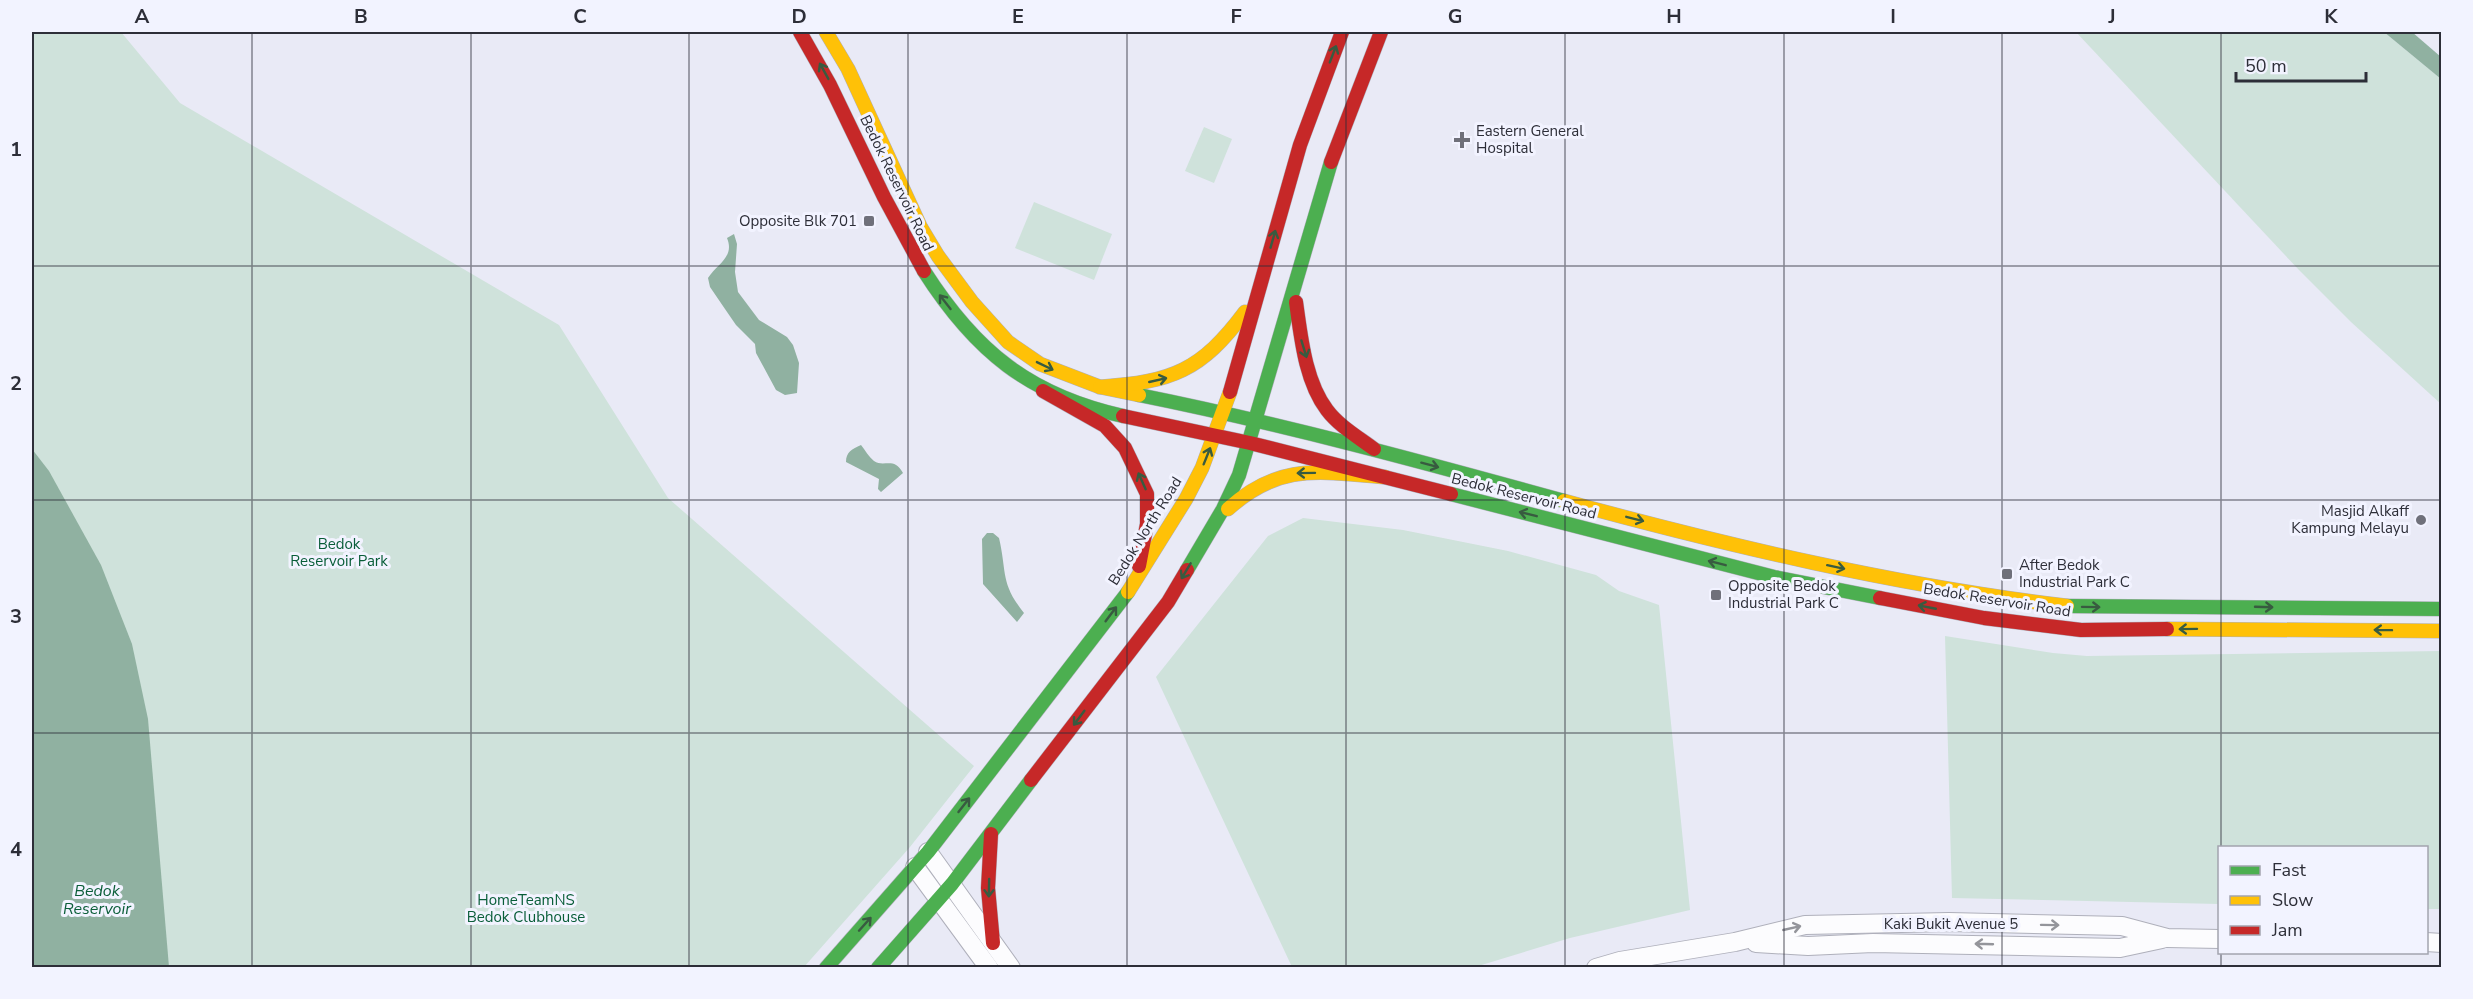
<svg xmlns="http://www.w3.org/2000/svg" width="2473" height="999" font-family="'Nunito Sans',sans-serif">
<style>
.green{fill:#cfe2db}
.water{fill:#90b1a1}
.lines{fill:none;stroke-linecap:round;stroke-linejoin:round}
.street-casing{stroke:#afb0bb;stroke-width:20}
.fast-casing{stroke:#afb0bb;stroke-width:15}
.slow-casing{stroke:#afb0bb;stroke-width:15}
.jam-casing{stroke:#afb0bb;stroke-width:15}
.street{stroke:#fcfcfe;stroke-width:18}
.fast{stroke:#4caf50;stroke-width:14}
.slow{stroke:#ffc107;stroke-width:14}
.jam{stroke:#c62828;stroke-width:14}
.oneway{stroke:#385b40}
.oneway2{stroke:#94959b}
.grid{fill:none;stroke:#2d2e38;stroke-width:1.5;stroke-opacity:0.55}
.poi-dot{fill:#6f707a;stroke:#f2f3ff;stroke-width:2}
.labels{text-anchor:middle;stroke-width:6;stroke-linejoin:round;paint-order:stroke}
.poi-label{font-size:15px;fill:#2d2e38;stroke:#f2f3ff;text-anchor:start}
.street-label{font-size:15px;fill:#2d2e38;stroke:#f2f3ff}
.park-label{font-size:15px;fill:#085d38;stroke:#f2f3ff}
.water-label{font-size:16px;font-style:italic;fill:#0b5e39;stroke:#f2f3ff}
.neatline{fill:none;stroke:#2d2e38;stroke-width:2}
.grid-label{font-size:20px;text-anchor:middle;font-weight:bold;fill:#2d2e38}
</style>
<rect width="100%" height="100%" fill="#e9eaf6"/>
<!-- green -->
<g class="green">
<path d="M32,32H121L180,103L559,325L668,498L974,766L910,847L804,967H32Z"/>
<path d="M2076,32H2384L2441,79V404L2351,322L2299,270Z"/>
<path d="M1204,127L1232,139L1214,183L1185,171Z"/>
<path d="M1034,202L1112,234L1094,280L1015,248Z"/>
<path d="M1303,518L1403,530L1508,551L1596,575L1619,591L1659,605L1690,910L1570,938L1475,967H1292L1156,677L1268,536Z"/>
<path d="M1945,636L2053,653L2087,656L2441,651V909H2427L2426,848H2220L2219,904L1952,898Z"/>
</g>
<!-- water -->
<g class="water">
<path d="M2384,32H2412L2441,57V79Z"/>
<path d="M734,234L737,244L735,272L738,292L759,320L787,337L793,345L799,363L797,393L785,395L776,390L756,353L755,344L736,325L725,309L710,287L708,278C717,264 735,257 727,238Z"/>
<path d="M861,445C865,450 869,457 874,461C884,468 894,456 903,473L881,492L878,489L879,479L846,462C846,452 852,449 861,445Z"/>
<path d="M32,449L49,471L101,565L132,644L148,719L169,967H32Z"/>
<path d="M987,533H993L999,538C1007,572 1000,583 1024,613L1017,622L983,584L982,539Z"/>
</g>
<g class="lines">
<defs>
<g id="street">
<path d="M928,852L1011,968"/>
<path d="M915,867L989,968"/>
<path d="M2426,942L2442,943"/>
<path d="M1756,943L1808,946L1873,943L2120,948L2162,939"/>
<path d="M1596,968L1620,961L1735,942L1805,925L1949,922L2122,926L2167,938L2220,939"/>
</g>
<g id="fast">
<path d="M924,271C975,351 1029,395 1123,416"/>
<path d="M1139,395C1283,424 1423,462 1564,501"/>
<path d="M1451,494L1774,577L1880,598"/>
<path d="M1187,570L1223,509L1239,475L1331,162"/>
<path d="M2067,606L2442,609"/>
<path d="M826,968L928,852L1128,592"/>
<path d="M878,968L952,884L1031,780"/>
</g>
<g id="slow">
<path d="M826,32L848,69L920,226L938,256L972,302L1008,342L1040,364L1100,387L1139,395"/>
<path d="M1100,387C1172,382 1201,371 1245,312"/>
<path d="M1564,501C1729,546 1898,586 2067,606"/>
<path d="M1228,509C1280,462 1320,472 1385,477"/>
<path d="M1128,592L1186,499L1202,468L1230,392"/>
<path d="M2167,629L2442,631"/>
</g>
<g id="jam">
<path d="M800,32L830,85L884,197L924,271"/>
<path d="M1331,162L1381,32"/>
<path d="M1296,302C1301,337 1305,381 1327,410C1339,426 1358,437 1374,449"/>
<path d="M1043,391L1105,426L1125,448L1147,494V524L1139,566"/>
<path d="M1230,392L1300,145L1342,32"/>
<path d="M1123,416L1250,443L1451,494"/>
<path d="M1880,598L1984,618L2081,630L2167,629"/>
<path d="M1031,780L1168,602L1187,570"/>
<path d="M991,834L988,888L993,943"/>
</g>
</defs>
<!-- street casing -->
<use href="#street" class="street-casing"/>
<!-- fast casing -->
<use href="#fast" class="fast-casing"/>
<!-- slow casing -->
<use href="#slow" class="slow-casing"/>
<!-- jam casing -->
<use href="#jam" class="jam-casing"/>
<!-- street -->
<use href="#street" class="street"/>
<!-- fast -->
<use href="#fast" class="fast"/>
<!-- slow -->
<use href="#slow" class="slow"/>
<!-- jam -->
<use href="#jam" class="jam"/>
</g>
<!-- one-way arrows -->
<defs><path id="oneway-shaft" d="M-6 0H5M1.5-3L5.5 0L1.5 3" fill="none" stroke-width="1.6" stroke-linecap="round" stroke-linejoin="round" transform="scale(1.5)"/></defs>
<g class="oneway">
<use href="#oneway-shaft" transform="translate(1333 54) rotate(-69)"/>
<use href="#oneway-shaft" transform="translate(824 71) rotate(-119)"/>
<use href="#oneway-shaft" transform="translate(1273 239) rotate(-74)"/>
<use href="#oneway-shaft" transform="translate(945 302) rotate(-128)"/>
<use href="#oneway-shaft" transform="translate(1304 349) rotate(73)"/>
<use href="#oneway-shaft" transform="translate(1045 366) rotate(26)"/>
<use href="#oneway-shaft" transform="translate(1158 380) rotate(-13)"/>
<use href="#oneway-shaft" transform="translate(1207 456) rotate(-68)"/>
<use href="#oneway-shaft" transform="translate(1430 465) rotate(15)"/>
<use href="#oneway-shaft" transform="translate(1306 473) rotate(179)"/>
<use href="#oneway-shaft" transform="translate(1142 481) rotate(-114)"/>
<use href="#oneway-shaft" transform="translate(1528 514) rotate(-166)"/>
<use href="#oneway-shaft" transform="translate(1635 519) rotate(14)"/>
<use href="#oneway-shaft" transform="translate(1717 563) rotate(-166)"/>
<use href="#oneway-shaft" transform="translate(1836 567) rotate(12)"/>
<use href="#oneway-shaft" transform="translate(1186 571) rotate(121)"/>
<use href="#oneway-shaft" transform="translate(1927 607) rotate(-169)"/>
<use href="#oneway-shaft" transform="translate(2091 607) rotate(1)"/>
<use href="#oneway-shaft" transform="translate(2264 607) rotate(2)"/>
<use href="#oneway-shaft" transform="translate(1111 614) rotate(-53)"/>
<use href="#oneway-shaft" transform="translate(2188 629) rotate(179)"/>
<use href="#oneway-shaft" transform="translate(2383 630) rotate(-179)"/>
<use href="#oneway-shaft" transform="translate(1079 718) rotate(127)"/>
<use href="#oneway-shaft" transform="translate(964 805) rotate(-52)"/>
<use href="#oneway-shaft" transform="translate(989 888) rotate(91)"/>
<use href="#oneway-shaft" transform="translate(865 924) rotate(-48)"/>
</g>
<g class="oneway2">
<use href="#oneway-shaft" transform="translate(2050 925) rotate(1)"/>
<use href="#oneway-shaft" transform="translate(1792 928) rotate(-13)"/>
<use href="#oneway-shaft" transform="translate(1984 944) rotate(-178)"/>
</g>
<!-- grid -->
<path class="grid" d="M252,32V968M471,32V968M689,32V968M908,32V968M1127,32V968M1346,32V968M1565,32V968M1784,32V968M2002,32V968M2221,32V848M32,266H2442M32,500H2442M32,733H2442M2221,952V968"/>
<!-- markers -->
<g class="poi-dot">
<path d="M1459 131h6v6h6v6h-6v6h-6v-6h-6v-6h6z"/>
<rect x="863" y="215" width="12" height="12" rx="3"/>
<circle cx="2421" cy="520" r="6"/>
<rect x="2001" y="568" width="12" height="12" rx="3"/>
<rect x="1710" y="589" width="12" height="12" rx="3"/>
</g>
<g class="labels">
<!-- poi labels -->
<g class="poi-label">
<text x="1476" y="136">Eastern General<tspan x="1476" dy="17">Hospital</tspan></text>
<text x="857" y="226" text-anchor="end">Opposite Blk 701</text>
<text x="2409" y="516" text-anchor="end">Masjid Alkaff<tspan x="2409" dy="17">Kampung Melayu</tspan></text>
<text x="2019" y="570">After Bedok<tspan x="2019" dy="17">Industrial Park C</tspan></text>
<text x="1728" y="591">Opposite Bedok<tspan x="1728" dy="17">Industrial Park C</tspan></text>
</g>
<!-- street labels -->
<g class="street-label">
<text transform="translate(897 183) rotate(64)" y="5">Bedok Reservoir Road</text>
<text transform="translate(1524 496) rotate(14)" y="5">Bedok Reservoir Road</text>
<text transform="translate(1145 531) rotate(-58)" y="5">Bedok North Road</text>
<text transform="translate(1997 600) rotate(9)" y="5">Bedok Reservoir Road</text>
<text x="1951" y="929">Kaki Bukit Avenue 5</text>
</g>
<!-- park labels -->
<g class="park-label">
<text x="339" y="549">Bedok<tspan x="339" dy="17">Reservoir Park</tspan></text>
<text x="526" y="905">HomeTeamNS<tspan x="526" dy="17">Bedok Clubhouse</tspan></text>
</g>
<!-- water labels -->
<g class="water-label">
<text x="97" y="896">Bedok<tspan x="97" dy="18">Reservoir</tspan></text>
</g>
</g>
<!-- border -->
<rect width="2473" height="999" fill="none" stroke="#f2f3ff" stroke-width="66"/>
<!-- legend -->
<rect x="2218" y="846" width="210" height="108" fill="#f2f3ff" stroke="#a3a4af" stroke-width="1.5"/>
<rect x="2230" y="866" width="30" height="9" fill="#4caf50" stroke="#a3a4af" stroke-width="1.5"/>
<text x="2272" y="876" font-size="18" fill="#2d2e38">Fast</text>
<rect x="2230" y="896" width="30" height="9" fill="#ffc107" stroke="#a3a4af" stroke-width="1.5"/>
<text x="2272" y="906" font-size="18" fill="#2d2e38">Slow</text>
<rect x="2230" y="926" width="30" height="9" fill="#c62828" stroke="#a3a4af" stroke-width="1.5"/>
<text x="2272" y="936" font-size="18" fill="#2d2e38">Jam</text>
<!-- scale -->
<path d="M2236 72v9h130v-9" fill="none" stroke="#2d2e38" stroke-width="3"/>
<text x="2245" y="72" font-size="18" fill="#2d2e38" stroke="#f2f3ff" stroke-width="4.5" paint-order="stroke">50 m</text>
<rect x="33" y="33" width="2407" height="933" class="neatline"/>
<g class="grid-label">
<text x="142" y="23">A</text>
<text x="361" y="23">B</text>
<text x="580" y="23">C</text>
<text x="799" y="23">D</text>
<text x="1018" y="23">E</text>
<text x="1236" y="23">F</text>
<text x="1455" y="23">G</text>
<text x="1674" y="23">H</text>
<text x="1893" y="23">I</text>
<text x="2112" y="23">J</text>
<text x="2331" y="23">K</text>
<text x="16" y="156">1</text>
<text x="16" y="390">2</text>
<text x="16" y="623">3</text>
<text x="16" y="856">4</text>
</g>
</svg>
